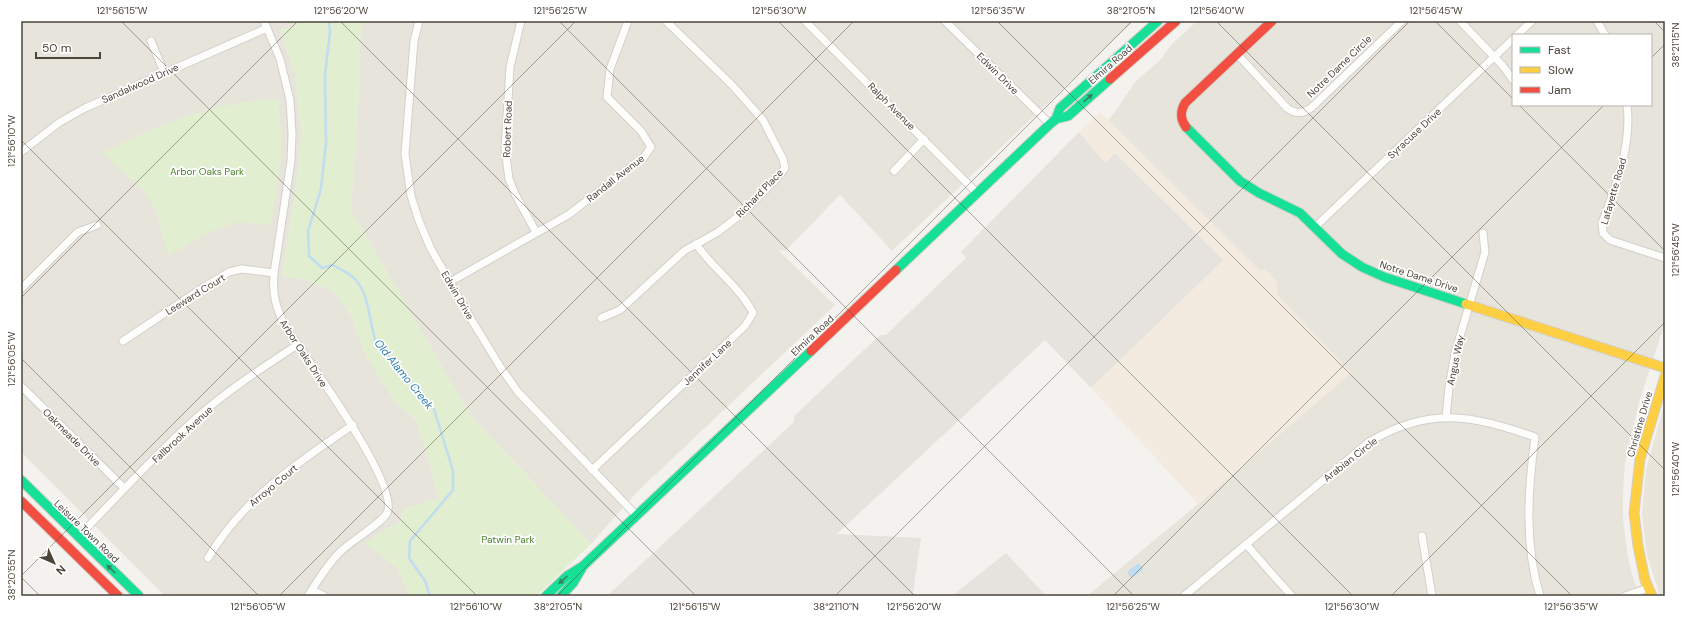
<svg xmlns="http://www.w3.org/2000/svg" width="1686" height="617" font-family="'DM Sans',sans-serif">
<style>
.residential{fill:#e7e4dc;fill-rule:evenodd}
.commercial{fill:#f3ebdf}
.industrial{fill:#e6e2de}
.education{fill:#eae5da}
.green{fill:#e1eecf}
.parking{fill:#e6e3df}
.water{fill:#c0ddf1}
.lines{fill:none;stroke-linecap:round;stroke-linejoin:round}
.stream{stroke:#c0ddf1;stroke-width:2.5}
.street-casing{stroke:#d2d0cb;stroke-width:9}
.fast-casing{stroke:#d3cfc5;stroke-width:11}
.slow-casing{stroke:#d3cfc5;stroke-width:11}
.jam-casing{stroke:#d3cfc5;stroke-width:11}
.street{stroke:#fdfdfc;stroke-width:7}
.fast{stroke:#16e098;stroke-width:9}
.slow{stroke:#ffcf43;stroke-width:9}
.jam{stroke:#f24e42;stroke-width:9}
.oneway{fill:#36825f}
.ticks{fill:none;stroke:#4b4439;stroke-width:1;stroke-opacity:0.45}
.labels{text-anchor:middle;stroke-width:3.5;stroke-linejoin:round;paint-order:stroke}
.street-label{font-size:10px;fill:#4b4439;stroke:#fff}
.park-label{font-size:10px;fill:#4a7f2a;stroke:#fff}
.water-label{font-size:11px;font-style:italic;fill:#2e7ab2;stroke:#fff}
.neatline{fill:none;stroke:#4b4439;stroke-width:1.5}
.ticks-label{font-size:10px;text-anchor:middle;fill:#4b4439}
</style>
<rect width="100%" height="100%" fill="#f4f2ee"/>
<!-- residential -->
<g class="residential">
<path d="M21,21H295L294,26L280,30L295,73L301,130L299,165L282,277L304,279L334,291L351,316L366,356L395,402L417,421L439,498L404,509L399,523L381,532L365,543L397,567L409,596H165L21,452Z"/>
<path d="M362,21H1134L892,251L840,195L785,251L778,250L835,305L638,491L591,544L470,415L351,210L359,90L360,43Z"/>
<path d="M1197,21H1665V323L1640,399L1625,463L1623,491V519L1628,556L1632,575L1640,596H1087L1198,504L1351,373L1277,295V282L1264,269L1261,272L1108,120L1115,112L1135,82L1160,60L1172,44ZM1513,35H1651V105H1513Z"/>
</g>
<!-- commercial -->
<path class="commercial" d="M1100,112L1261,272L1264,269L1277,282V295L1351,373L1198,504L1091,388L1222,260L1115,153L1105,163L1079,132Z"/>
<!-- industrial -->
<g class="industrial">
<path d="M1079,132L1105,163L1115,153L1223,260L1091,388L1045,340L837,534L921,538L913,593L916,596H607L794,422V416L880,335H886L966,258L961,252Z"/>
<path d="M1006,553L1046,596H952Z"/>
</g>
<!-- education -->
<path class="education" d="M1665,402V596H1660L1647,555L1642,513L1646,469Z"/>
<!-- green -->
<g class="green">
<path d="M295,21H362L360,43L359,90L351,210L470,415L591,544L536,596H409L397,567L365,543L381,532L399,523L404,509L439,498L417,421L395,402L366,356L351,316L334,291L304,279L282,277L299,165L301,130L295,73L280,30L294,26Z"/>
<path d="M278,99L281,129V159L271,225L238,222L209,232L168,256L157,213L143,190L103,153C145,130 191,112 238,103C251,100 265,100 278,99Z"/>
</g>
<!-- parking -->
<path class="parking" d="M1072,151L1101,184L1075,208L1054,186L1028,211L1041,225L987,278L964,254Z"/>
<!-- water -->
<path class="water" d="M1138,563L1143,568L1142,571L1131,578L1127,572Z"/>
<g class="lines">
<!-- stream -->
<path class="stream" d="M329,21L330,31L325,76L326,143L321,189L308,231L309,256L322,268L333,265C340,269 349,273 354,278C371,296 368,321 376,342L434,409L453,471V490L410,541L409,558L425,581L430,596"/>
<defs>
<g id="street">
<path d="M264,21L280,59L290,100L292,134L291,161L274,273C272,295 276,307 285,327C304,354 401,486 387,513C383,522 350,542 340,552C327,565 318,580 308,596"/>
<path d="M419,21L414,41L405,154L411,196L419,221L431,249L471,319L501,368L518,392L637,516"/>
<path d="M521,21L510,67L505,149L509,179L515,194L536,232"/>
<path d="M805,21L977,193"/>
<path d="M945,21L1050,124"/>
<path d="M1460,21L1503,66L1513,80"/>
<path d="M1597,21L1605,35"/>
<path d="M1517,35L1532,21"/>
<path d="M151,41L164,72"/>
<path d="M1237,54L1287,108C1295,114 1303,114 1311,108L1402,21"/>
<path d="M1627,105C1632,145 1616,186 1602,223L1603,233L1610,240L1665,258"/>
<path d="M21,152L60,122L85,108L267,28"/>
<path d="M894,171L924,139"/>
<path d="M1315,227L1513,39"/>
<path d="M450,282L568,215L644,157L651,147L641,131L607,97L610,69L628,21"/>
<path d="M21,289L78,232L97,225"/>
<path d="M601,318L620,310L684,251L718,232L740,215L775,180L785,168L783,159L763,120L732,85L666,21"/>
<path d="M123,341L204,287L229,272L242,269L274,273"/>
<path d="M21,386L124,488"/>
<path d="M1446,417L1449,387L1455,353L1485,252L1483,233"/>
<path d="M592,470L745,326L753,313C740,287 713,269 696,244"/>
<path d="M1422,536L1432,596"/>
<path d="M78,537C116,498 153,457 194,420C225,392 262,368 297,345"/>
<path d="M1246,544L1272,574L1292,596"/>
<path d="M208,558C242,500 298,462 353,425"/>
<path d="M312,590L324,596"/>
<path d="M1184,596L1369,442C1430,406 1471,415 1535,437C1528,490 1524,544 1540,596"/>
<path d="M1625,596L1648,588"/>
</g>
<g id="fast">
<path d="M1056,119L1060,108L1158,21"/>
<path d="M1186,127L1240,181L1259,193L1300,213L1342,254L1362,267L1384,277L1466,304"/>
<path d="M896,270L1050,124L1056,119L1068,116L1110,79"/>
<path d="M21,480L139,596"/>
<path d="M546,596L567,576L583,566L811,351"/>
<path d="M561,596L573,583L582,568"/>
</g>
<g id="slow">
<path d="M1466,304L1665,368"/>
<path d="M1652,596L1645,580L1638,546L1634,513L1640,459L1665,376"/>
</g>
<g id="jam">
<path d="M1110,79L1176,21"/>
<path d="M1186,127C1180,119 1180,112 1185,103L1272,21"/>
<path d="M811,351L896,270"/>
<path d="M21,501L118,596"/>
</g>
</defs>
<!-- street casing -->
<use href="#street" class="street-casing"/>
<!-- fast casing -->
<use href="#fast" class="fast-casing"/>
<!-- slow casing -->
<use href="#slow" class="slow-casing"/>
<!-- jam casing -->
<use href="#jam" class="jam-casing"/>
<!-- street -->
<use href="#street" class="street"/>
<!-- fast -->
<use href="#fast" class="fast"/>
<!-- slow -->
<use href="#slow" class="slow"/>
<!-- jam -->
<use href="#jam" class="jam"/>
</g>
<!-- one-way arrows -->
<defs><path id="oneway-solid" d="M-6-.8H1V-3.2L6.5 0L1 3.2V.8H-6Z"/></defs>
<g class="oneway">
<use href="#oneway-solid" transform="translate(1088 98) rotate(-41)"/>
<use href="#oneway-solid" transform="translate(111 569) rotate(-136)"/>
<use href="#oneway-solid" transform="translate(563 580) rotate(138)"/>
</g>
<!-- ticks -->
<path class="ticks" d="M121,21L696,596M340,21L915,596M559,21L1134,596M778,21L1353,596M997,21L1572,596M1216,21L1665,470M1435,21L1513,99M1654,21L1665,32M1651,58L1665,44M1519,105L1665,251M21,140L477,596M21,298L298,21M21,358L259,596M21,576L576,21M21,577L40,596M279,596L854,21M557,596L1132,21M835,596L1410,21M1113,596L1604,105M1391,596L1665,322"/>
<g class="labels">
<!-- street labels -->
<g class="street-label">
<text transform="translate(1110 64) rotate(-41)" y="4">Elmira Road</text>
<text transform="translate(1339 66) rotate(-44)" y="4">Notre Dame Circle</text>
<text transform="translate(998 73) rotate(45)" y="4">Edwin Drive</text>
<text transform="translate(140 83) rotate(-24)" y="4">Sandalwood Drive</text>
<text transform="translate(892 106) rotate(45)" y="4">Ralph Avenue</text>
<text transform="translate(507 129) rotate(-88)" y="4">Robert Road</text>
<text transform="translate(1414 133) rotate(-43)" y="4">Syracuse Drive</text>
<text transform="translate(615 178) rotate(-38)" y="4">Randall Avenue</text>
<text transform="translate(1613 191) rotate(-74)" y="4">Lafayette Road</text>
<text transform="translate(759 193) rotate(-46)" y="4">Richard Place</text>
<text transform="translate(1419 276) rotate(18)" y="4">Notre Dame Drive</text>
<text transform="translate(195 294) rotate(-32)" y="4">Leeward Court</text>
<text transform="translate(458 295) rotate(60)" y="4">Edwin Drive</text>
<text transform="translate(812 335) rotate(-43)" y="4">Elmira Road</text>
<text transform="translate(304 353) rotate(57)" y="4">Arbor Oaks Drive</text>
<text transform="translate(1455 360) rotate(-78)" y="4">Angus Way</text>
<text transform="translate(707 362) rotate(-43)" y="4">Jennifer Lane</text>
<text transform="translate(1639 424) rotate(-74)" y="4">Christine Drive</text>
<text transform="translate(182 434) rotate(-43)" y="4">Fallbrook Avenue</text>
<text transform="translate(72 437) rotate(45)" y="4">Oakmeade Drive</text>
<text transform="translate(1350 459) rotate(-38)" y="4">Arabian Circle</text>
<text transform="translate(273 485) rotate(-40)" y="4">Arroyo Court</text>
<text transform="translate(87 531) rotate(44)" y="4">Leisure Town Road</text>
</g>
<!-- park labels -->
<g class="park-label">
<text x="207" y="175">Arbor Oaks Park</text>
<text x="508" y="543">Patwin Park</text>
</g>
<!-- water labels -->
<g class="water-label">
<text transform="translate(404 374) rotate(51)" y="4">Old Alamo Creek</text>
</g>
</g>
<!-- border -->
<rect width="1686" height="617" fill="none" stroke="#ffffff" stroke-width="44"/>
<!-- legend -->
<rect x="1512" y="34" width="140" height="72" fill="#ffffff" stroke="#b7b4b0"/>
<rect x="1520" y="47" width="20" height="6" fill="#16e098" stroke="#b7b4b0"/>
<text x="1548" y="54" font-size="12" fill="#4b4439">Fast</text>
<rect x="1520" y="67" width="20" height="6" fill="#ffcf43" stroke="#b7b4b0"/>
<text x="1548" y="74" font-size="12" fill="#4b4439">Slow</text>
<rect x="1520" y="87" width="20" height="6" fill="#f24e42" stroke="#b7b4b0"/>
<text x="1548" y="94" font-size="12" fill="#4b4439">Jam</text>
<!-- north arrow -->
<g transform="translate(54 563) rotate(135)" stroke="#ffffff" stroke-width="3" paint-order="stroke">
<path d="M0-3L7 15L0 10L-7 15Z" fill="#4b4439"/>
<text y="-6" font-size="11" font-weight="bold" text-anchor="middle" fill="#4b4439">N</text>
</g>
<!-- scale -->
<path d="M36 52v6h64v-6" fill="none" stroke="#4b4439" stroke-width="2"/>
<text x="42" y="52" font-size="12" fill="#4b4439" stroke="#ffffff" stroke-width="3" paint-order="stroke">50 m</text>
<rect x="22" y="22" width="1642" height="573" class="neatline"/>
<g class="ticks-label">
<text x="122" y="14">121°56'15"W</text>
<text x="341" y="14">121°56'20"W</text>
<text x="560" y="14">121°56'25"W</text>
<text x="779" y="14">121°56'30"W</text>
<text x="998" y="14">121°56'35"W</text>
<text x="1131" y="14">38°21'05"N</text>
<text x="1217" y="14">121°56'40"W</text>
<text x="1436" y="14">121°56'45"W</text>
<text transform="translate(1675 45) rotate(-90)" y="4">38°21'15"N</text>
<text transform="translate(11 141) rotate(-90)" y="4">121°56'10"W</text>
<text transform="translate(1675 250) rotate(-90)" y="4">121°56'45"W</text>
<text transform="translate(11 359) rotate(-90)" y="4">121°56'05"W</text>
<text transform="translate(1675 469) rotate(-90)" y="4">121°56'40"W</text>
<text transform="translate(11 575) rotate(-90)" y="4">38°20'55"N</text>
<text x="258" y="610">121°56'05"W</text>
<text x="476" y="610">121°56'10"W</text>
<text x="558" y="610">38°21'05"N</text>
<text x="695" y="610">121°56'15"W</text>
<text x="836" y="610">38°21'10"N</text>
<text x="914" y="610">121°56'20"W</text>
<text x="1133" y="610">121°56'25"W</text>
<text x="1352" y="610">121°56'30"W</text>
<text x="1571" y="610">121°56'35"W</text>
</g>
</svg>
